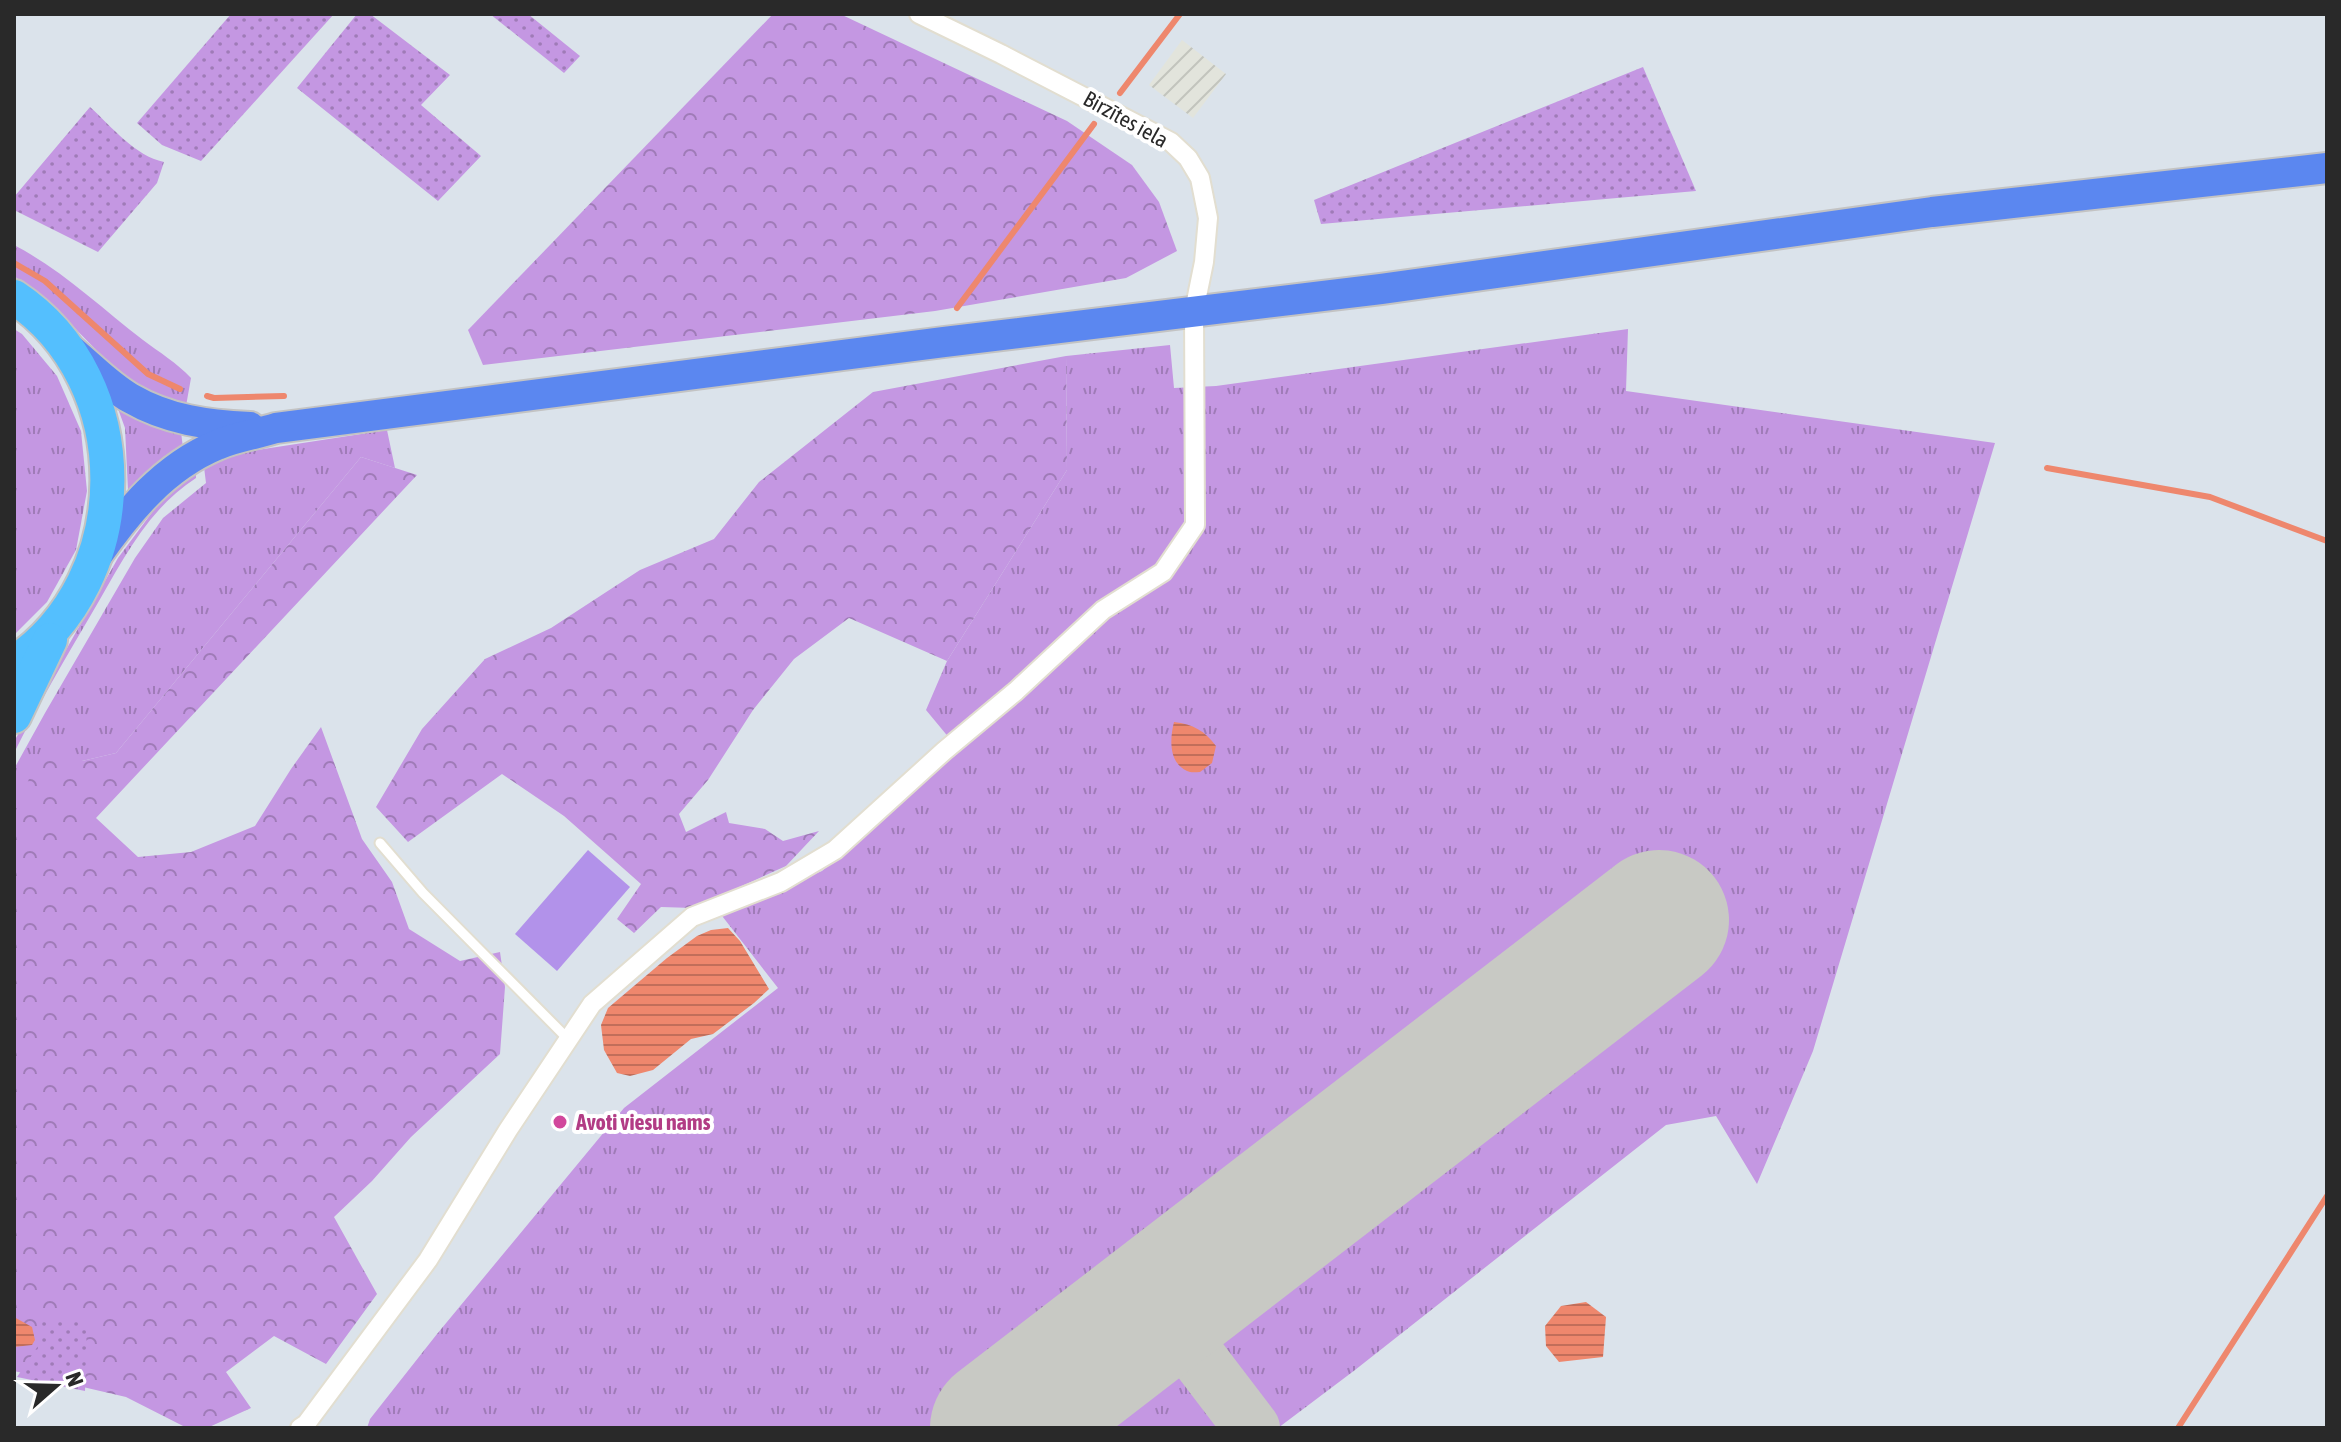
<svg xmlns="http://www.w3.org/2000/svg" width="2341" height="1442" font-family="'Asap Condensed',sans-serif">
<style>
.industrial{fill:url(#industrial-furrows)}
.grass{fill:url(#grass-tufts)}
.forest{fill:url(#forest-crowns)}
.park{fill:url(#park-dots)}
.pitch{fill:#b292ea}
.water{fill:url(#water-rules)}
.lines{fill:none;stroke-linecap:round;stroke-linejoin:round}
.stream{stroke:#ee876d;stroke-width:6}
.taxiway{stroke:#c8c9c4;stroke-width:56}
.runway{stroke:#c8c9c4;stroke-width:140}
.lane-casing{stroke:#e2ded0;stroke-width:13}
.street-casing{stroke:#e2ded0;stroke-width:22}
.primary-casing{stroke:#c3c3c3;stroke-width:34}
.highway-casing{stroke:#c3c3c3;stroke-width:38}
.lane{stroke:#fff;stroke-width:9}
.street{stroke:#fff;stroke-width:18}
.primary{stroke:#5b87f0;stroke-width:30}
.highway{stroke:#54bffe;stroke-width:34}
.hotel-dot{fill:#d1479c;stroke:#fff;stroke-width:3}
.labels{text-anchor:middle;stroke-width:8;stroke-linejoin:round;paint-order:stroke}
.street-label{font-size:22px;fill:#292929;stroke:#fff}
.hotel-label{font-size:22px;font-weight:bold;fill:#b23c85;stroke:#fff;text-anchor:start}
</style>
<defs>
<pattern id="industrial-furrows" width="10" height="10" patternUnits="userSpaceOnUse" patternTransform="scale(2)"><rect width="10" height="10" fill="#e2e4dc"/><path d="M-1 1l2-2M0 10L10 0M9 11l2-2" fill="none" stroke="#c2c4bd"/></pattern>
<pattern id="grass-tufts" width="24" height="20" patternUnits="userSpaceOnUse" patternTransform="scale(2)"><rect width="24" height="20" fill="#c497e2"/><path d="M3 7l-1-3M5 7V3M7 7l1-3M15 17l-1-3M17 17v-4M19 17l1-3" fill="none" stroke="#9f7bb7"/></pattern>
<pattern id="forest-crowns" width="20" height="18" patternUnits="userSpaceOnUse" patternTransform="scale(2)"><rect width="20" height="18" fill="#c497e2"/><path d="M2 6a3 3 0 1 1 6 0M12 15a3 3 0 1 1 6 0" fill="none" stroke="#9f7bb7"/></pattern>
<pattern id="park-dots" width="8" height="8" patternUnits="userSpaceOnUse" patternTransform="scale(2)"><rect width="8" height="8" fill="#c497e2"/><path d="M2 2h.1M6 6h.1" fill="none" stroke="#9f7bb7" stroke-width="1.8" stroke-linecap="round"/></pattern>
<pattern id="water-rules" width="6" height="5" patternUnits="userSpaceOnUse" patternTransform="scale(2)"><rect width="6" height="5" fill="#ee876d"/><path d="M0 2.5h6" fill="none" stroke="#c16e5a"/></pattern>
</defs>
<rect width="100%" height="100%" fill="#dbe3eb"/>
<!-- industrial -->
<path class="industrial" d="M1182,40L1226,74L1193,118L1149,85Z"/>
<!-- grass -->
<g class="grass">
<path d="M14,245C62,270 100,307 143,340C159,352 177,363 191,378L186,406L143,389L111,365L49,302L14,276Z"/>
<path d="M14,329L22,334L57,376L81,431L87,491L76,550L47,602L14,635Z"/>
<path d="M1628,329L1626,391L1995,443L1813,1051L1757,1184L1716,1116L1666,1125L1355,1370L1278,1428H367L370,1419L437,1334L624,1108L778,988L719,912L822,871L949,755L950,739L926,710L947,661L1067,470L1066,356L1170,345L1174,388L1216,386Z"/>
<path d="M117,406L181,432L183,448L131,491H128L125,428Z"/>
<path d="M387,430L395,468L361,457L116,753L82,761L14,816V769L45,713L135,558L163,518L206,483L204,467L232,454Z"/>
<path d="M196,473V478C146,510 121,564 92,613C65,659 38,705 14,753L16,738L118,558L162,499Z"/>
</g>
<!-- forest -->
<g class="forest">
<path d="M773,14H840L1067,121L1132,165L1159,202L1177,251L1126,278L935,311L483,365L468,330Z"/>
<path d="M1066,356L1067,470L947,661L849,618L794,659L753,710L708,780L679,814L686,832L726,812L729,823L765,829L783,841L819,831L786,866L693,908L661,907L634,933L617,919L641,884L564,816L502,774L408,842L376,807L422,729L485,659L551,628L640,570L714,539L759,482L873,392Z"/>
<path d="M361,457L417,475L96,818L138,857L191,852L255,826L291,769L321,727L362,839L392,882L409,929L460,961L500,952L505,987L500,1054L411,1137L372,1181L334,1217L377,1294L326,1364L274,1336L226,1372L251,1408L207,1428H187L126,1397L14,1371V816L41,749L82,761L116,753Z"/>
</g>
<!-- park -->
<g class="park">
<path d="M231,14H334L201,161L162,145L137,123Z"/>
<path d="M357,14H370L450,75L421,105L481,156L438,201L297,88Z"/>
<path d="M490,14H528L580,56L564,73Z"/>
<path d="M1643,67L1696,191L1321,224L1314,200Z"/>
<path d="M90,107C112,127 135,156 164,162L157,183L98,252L14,210V197Z"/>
<path d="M87,1318L85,1391L17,1377L40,1343L42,1320Z"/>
</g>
<!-- pitch -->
<path class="pitch" d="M588,850L630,887L557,971L515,934Z"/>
<!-- water -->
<g class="water">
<path d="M1174,722C1193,724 1205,731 1216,746L1212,763L1200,772C1196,772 1191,773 1187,771C1168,762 1170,738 1174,722Z"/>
<path d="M728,928L740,941L769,989L754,1003L713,1034L691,1039L653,1070L630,1076L617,1073L604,1050L601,1025L608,1008L667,958L697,936L711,930Z"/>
<path d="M1586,1302L1606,1317L1603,1357L1559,1362L1546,1346L1545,1326L1561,1306Z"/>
<path d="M14,1317L32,1327L35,1340L32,1345L14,1347Z"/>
</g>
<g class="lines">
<!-- stream -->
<g class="stream">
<path d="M1120,93L1180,14"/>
<path d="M14,263L45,281L148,374L180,389"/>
<path d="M957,308L1094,124"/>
<path d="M207,396L214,398L284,396"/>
<path d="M2047,468L2210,497L2327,541"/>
<path d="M2178,1428L2327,1196"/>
</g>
<!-- taxiway -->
<path class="taxiway" d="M1159,1306L1252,1428"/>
<!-- runway -->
<path class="runway" d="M1000,1428L1659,920"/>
<defs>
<path id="lane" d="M380,843L423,893L568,1039"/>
<path id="street" d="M300,1428L306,1424L428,1260L508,1130L592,1004L692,917L781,882L835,850L944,751L1016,691L1103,610L1163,572L1195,525L1194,311L1204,262L1208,218L1200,178L1188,158L1171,142L1001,54L919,14"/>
<g id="primary">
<path d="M72,351C90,366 109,386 130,398C168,420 207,425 250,427"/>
<path d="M96,557C128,511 164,467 217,445C235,437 257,434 276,428L944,342L1381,289L1932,212L2327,168"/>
</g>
<g id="highway">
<path d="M14,297C139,380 138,580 14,663"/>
<path d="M14,716L50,640"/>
</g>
</defs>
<!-- lane casing -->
<use href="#lane" class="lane-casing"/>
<!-- street casing -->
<use href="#street" class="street-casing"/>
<!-- primary casing -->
<use href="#primary" class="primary-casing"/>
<!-- highway casing -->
<use href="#highway" class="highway-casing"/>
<!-- lane -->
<use href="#lane" class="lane"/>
<!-- street -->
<use href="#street" class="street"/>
<!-- primary -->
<use href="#primary" class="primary"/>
<!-- highway -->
<use href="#highway" class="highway"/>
</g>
<!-- markers -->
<circle class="hotel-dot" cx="560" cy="1122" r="8"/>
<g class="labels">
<!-- street labels -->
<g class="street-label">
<text transform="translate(1126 119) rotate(29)" y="8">Birzītes iela</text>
</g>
<!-- hotel labels -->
<g class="hotel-label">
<text x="576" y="1130">Avoti viesu nams</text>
</g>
</g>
<!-- border -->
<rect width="2341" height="1442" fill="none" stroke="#292929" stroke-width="32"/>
<!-- north arrow -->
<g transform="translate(56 1386) rotate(70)" stroke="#ffffff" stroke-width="6" paint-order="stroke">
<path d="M0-6L14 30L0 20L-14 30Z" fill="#292929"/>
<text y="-12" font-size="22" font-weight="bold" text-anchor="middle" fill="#292929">N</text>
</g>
</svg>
